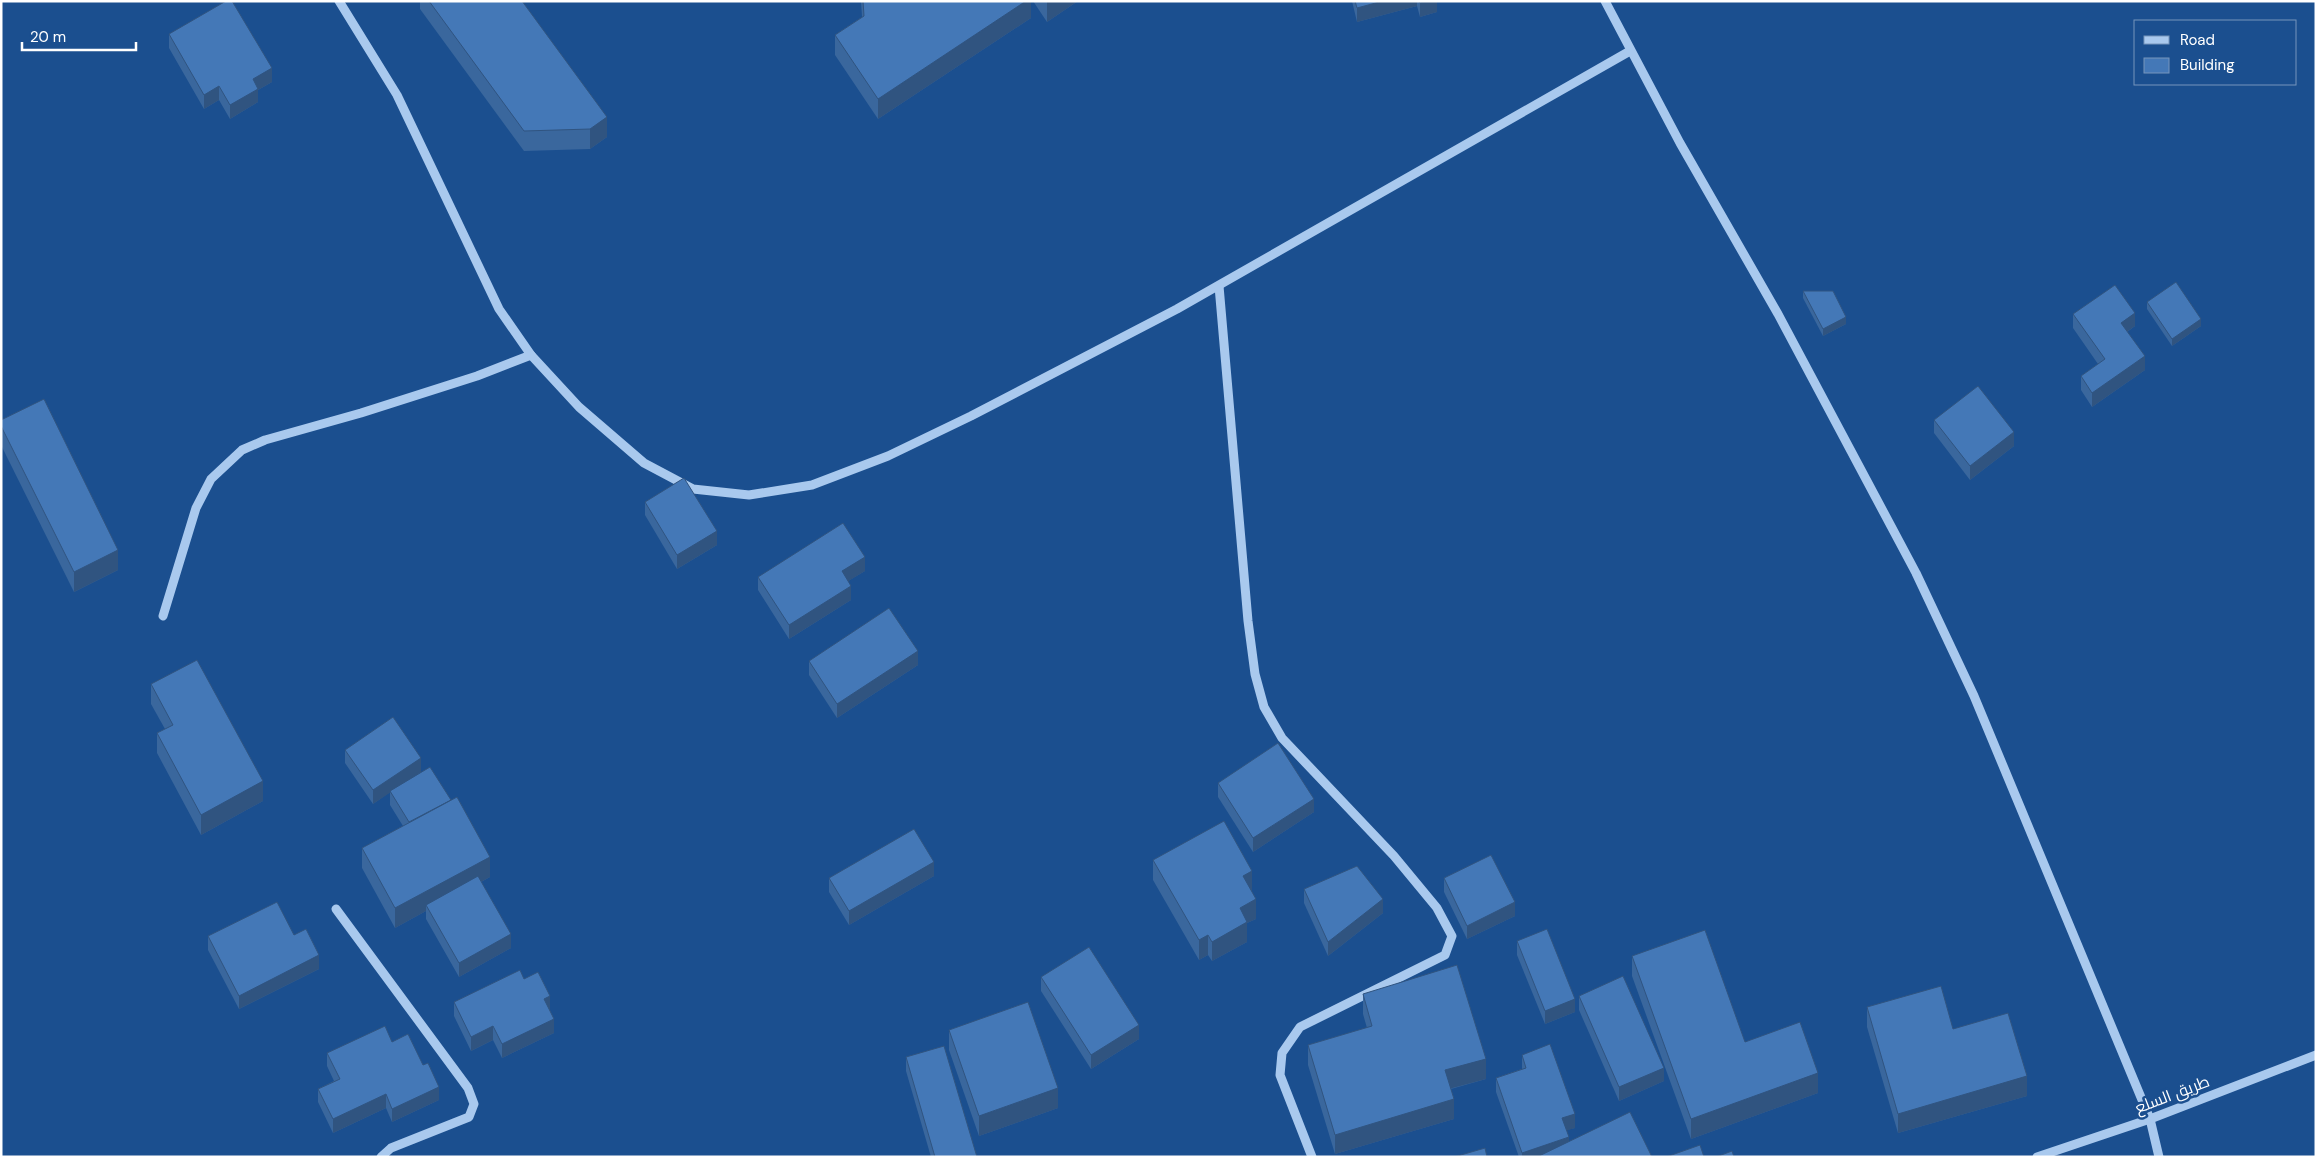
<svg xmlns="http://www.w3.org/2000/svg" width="2317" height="1158" font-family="'DM Sans',Cairo,sans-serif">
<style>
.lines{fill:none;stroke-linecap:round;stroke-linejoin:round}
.minor{stroke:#a9c9ee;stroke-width:9}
.wall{fill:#3a679d}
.shaded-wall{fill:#305480}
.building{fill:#4478b7;stroke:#305480}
.labels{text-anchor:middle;stroke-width:5;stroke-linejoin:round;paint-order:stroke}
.street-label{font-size:16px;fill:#fff;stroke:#1b4f8f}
</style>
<rect width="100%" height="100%" fill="#1b4f8f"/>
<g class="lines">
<!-- minor -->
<g class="minor">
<path d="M339,1L397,95L499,309L531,355L579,407L644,463L693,489L749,495L812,485L888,456L971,416L1177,309L1630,51"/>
<path d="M1605,1L1680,143L1778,314L1916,573L1974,696L2150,1119L2159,1157"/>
<path d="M1219,286L1248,621L1255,674L1264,707L1282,738L1394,856L1437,908L1452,936L1445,955L1300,1027L1282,1053L1280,1075L1312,1157"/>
<path d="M163,616L196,508L211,479L242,450L265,440L361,413L477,376L531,355"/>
<path d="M336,909L468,1088L474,1104L469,1117L391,1148L381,1157"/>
<path d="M2037,1157L2150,1119L2316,1055"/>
</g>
</g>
<!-- wall -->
<g class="wall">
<path d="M420,1H522L607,137L590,149L524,151L420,9Z"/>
<path d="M861,1H1031V18L878,119L835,55V35L862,17Z"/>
<path d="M1033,1H1078L1047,22Z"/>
<path d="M1352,1H1437V12L1420,17L1417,6L1357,22Z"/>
<path d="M169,34L272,82L258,90V102L230,119L219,100L204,109L169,48Z"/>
<path d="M1803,291L1846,324L1823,336L1803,298Z"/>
<path d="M2147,302L2201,326L2172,346L2147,309Z"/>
<path d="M2073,314L2135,326L2127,332L2145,370L2092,407L2081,390V376L2098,364L2073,328Z"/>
<path d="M1,420L118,570L74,592L1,445Z"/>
<path d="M1934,420L2014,446L1970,480L1934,433Z"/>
<path d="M645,502L717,545L677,569L645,515Z"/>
<path d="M865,571L848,581L851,600L789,639L758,590V577Z"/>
<path d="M809,661L918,665L837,718L809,675Z"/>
<path d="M151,684L263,801L201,835L157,753V733L165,729L151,704Z"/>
<path d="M345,750L421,772L407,781L490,877L481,882L511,948L459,977L426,919V911L395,928L362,868V848L403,826L390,805V792L373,804L345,763Z"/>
<path d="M1218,783L1314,812L1253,852L1218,797Z"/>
<path d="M1153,860L1252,891H1251L1256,919L1247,923V942L1212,961L1208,955L1199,960L1153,880Z"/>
<path d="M934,876L849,925L829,892V878Z"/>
<path d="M1444,878L1515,916L1467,939L1444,892Z"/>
<path d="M1304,889L1383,913L1328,956L1304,903Z"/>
<path d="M294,935L319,969L239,1009L208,950V936Z"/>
<path d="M1517,941L1575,1012L1545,1024L1517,955Z"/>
<path d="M1632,956L1745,1042L1818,1093L1691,1139L1632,976Z"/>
<path d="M1041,977L1139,1039L1091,1069L1041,991Z"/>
<path d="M524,979L550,1010L554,1033L502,1058L493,1040L471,1051L454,1016V1002Z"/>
<path d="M1363,994L1486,1079L1451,1089L1454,1119L1335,1154L1308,1065V1045L1367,1028L1363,1014Z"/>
<path d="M1579,996L1664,1081L1619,1101L1579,1010Z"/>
<path d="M1867,1007L1953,1029L2027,1096L1898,1133L1867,1027Z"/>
<path d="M949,1030L1058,1108L979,1136L949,1050Z"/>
<path d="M392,1042L439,1100L392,1122L386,1108L333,1133L318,1102V1089L334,1081L327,1066V1053Z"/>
<path d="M1522,1055L1575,1128L1566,1130L1569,1142L1652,1157H1519L1496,1092V1078L1522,1069Z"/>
<path d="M906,1057L977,1157H931L906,1071Z"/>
</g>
<!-- shaded-wall -->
<g class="shaded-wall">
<path d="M1026,1H1031V18L878,119V99Z"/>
<path d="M1048,1H1078L1047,22V2Z"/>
<path d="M1383,1H1417V6L1357,22V8Z"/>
<path d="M1428,1H1437V12L1420,17V3Z"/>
<path d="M272,68V82L258,90V102L230,119V105L253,79Z"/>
<path d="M219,86V100L204,109V95Z"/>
<path d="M607,117V137L590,149V129Z"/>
<path d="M2135,313V326L2121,336V323Z"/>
<path d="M1846,317V324L1823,336V329Z"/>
<path d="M2201,319V326L2172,346V339Z"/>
<path d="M2145,356V370L2092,407V393Z"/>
<path d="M2014,432V446L1970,480V466Z"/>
<path d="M717,531V545L677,569V555Z"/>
<path d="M118,550V570L74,592V572Z"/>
<path d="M865,557V571L842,585V571Z"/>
<path d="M851,586V600L789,639V625Z"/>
<path d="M918,651V665L837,718V704Z"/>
<path d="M421,758V772L373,804V790Z"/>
<path d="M263,781V801L201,835V815Z"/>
<path d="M1314,799V812L1253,852V838Z"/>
<path d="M490,857V877L429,910L426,905V911L395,928V908Z"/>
<path d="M934,862V876L849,925V911Z"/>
<path d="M1252,871V891L1243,896V876Z"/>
<path d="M1256,899V919L1247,923V942L1212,961V942L1240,908Z"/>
<path d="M1383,899V913L1328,956V942Z"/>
<path d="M1515,902V916L1467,939V926Z"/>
<path d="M511,934V948L459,977V963Z"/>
<path d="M1208,935V955L1199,960V940Z"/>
<path d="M319,955V969L239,1009V996Z"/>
<path d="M550,996V1010L544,1013V999Z"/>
<path d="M1575,999V1012L1545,1024V1011Z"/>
<path d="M554,1019V1033L502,1058V1044Z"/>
<path d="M1139,1025V1039L1091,1069V1055Z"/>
<path d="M493,1026V1040L471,1051V1037Z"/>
<path d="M1486,1059V1079L1445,1090V1070Z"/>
<path d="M1664,1068V1081L1619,1101V1087Z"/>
<path d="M1818,1073V1093L1691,1139V1119Z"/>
<path d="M2027,1076V1096L1898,1133V1114Z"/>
<path d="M439,1087V1100L392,1122V1109Z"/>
<path d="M1058,1088V1108L979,1136V1116Z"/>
<path d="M386,1094V1108L333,1133V1119Z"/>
<path d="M1454,1099V1119L1335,1154V1135Z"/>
<path d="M1575,1114V1128L1562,1132V1118Z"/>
<path d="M1569,1137V1151L1552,1157H1522V1153Z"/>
</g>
<!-- building -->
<g class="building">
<path d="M226,1H232L272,68L253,79L258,89L230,105L219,86L204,95L169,34Z"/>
<path d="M429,1H522L607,117L590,129L524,131Z"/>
<path d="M863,1H1026L878,99L835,35L864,16Z"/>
<path d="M1355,1H1383L1357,8Z"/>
<path d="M1419,1H1428L1420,3Z"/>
<path d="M2176,282L2201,319L2172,339L2147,302Z"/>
<path d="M2115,285L2135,313L2121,323L2145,356L2092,393L2081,376L2105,359L2073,314Z"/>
<path d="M1803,291H1833L1846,317L1823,329Z"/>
<path d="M1978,386L2014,432L1970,466L1934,420Z"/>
<path d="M44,399L118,550L74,572L1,426V420Z"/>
<path d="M684,478L717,531L677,555L645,502Z"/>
<path d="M843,523L865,557L842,571L851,586L789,625L758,577Z"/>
<path d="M889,608L918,651L837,704L809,661Z"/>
<path d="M197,660L263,781L201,815L157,733L173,725L151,684Z"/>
<path d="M393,717L421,758L373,790L345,750Z"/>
<path d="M1278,743L1314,799L1253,838L1218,783Z"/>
<path d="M430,767L451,800L409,822L390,791Z"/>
<path d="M457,797L490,857L395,908L362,848Z"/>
<path d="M1224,821L1252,871L1243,876L1256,899L1240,908L1247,922L1212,942L1208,935L1199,940L1153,860Z"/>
<path d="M914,829L934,862L849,911L829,878Z"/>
<path d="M1491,855L1515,902L1467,926L1444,878Z"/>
<path d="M1357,866L1383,899L1328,942L1304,889Z"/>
<path d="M478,876L511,934L459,963L426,905Z"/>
<path d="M277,902L294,935L306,929L319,955L239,996L208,936Z"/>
<path d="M1547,929L1575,999L1545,1011L1517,941Z"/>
<path d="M1705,930L1745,1042L1800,1022L1818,1073L1691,1119L1632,956Z"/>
<path d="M1089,947L1139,1025L1091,1055L1041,977Z"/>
<path d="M1457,965L1486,1059L1445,1070L1454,1099L1335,1135L1308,1045L1372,1026L1363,994Z"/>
<path d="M520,970L524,979L538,972L550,996L544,999L554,1019L502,1044L493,1026L471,1037L454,1002Z"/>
<path d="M1623,976L1664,1068L1619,1087L1579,996Z"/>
<path d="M1941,986L1953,1029L2008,1013L2027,1076L1898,1114L1867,1007Z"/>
<path d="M1028,1002L1058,1088L979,1116L949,1030Z"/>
<path d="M385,1026L392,1042L408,1034L423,1065L428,1063L439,1087L392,1109L386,1094L333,1119L318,1089L340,1079L327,1053Z"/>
<path d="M1550,1044L1575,1114L1562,1118L1569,1137L1522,1153L1496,1078L1526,1068L1522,1055Z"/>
<path d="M944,1046L977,1157H935L906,1057Z"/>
<path d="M1630,1112L1652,1157H1537Z"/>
<path d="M1700,1145L1704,1157H1666Z"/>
<path d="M1485,1148L1487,1157H1454Z"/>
<path d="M1732,1151L1734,1157H1716Z"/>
</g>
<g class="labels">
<!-- street labels -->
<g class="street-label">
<text transform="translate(2172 1094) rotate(-21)" y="6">طريق السلع</text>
</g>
</g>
<!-- border -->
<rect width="2317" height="1158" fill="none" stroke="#ffffff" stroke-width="5"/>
<!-- legend -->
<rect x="2134" y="20" width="162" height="65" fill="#1b4f8f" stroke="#7695bc"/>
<rect x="2144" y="36" width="25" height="8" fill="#a9c9ee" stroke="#7695bc"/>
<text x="2180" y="45" font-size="15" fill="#ffffff">Road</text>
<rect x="2144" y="58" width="25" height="15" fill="#4478b7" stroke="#7695bc"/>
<text x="2180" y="70" font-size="15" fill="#ffffff">Building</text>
<!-- scale -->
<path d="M22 42v8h114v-8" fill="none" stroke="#ffffff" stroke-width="2.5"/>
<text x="30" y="42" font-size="15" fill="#ffffff" stroke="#1b4f8f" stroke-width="4" paint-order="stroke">20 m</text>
</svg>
